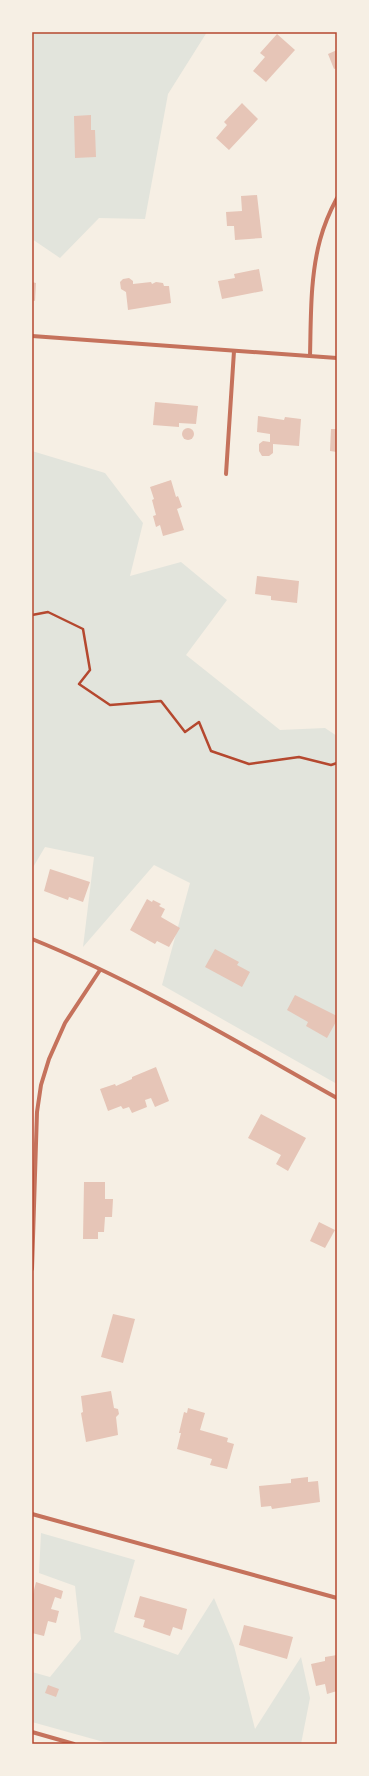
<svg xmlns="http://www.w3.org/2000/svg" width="369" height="1776" font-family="Raleway,sans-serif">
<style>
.green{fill:#e2e4dc}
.building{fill:#e6c5b7}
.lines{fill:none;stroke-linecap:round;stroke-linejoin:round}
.path{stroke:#b5482f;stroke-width:2.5}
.minor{stroke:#c5725c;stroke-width:4}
.neatline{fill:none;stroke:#b5482f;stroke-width:1.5}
</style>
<rect width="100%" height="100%" fill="#f6efe4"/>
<!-- green -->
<g class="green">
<path d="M32,32H207L168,94L145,219L99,218L60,258L32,239Z"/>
<path d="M32,451L105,473L143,523L130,576L181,562L227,600L186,655L280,730L325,728L337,736V1084L162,985L190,883L154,865L83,947L94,857L45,847L32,869Z"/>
<path d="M41,1533L135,1560L114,1632L178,1655L214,1598L234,1646L255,1729L301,1657L310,1698L301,1744H111L32,1722V1672L50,1677L81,1639L75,1586L39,1573Z"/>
</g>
<!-- building -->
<g class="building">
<path d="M277,34L295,50L266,82L253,71L265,57L260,53Z"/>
<path d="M337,50V68L334,69L328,54Z"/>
<path d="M242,103L258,119L229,150L216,138L227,125L224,122Z"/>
<path d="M91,115V130H95L96,157L75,158L74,116Z"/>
<path d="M257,195L262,238L235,240L234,226H227L226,212L242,211L241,196Z"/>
<path d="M259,269L263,291L222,299L218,281L235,278L234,274Z"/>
<path d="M129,278L133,281V284L151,282L152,284L156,282L163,283L164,286H169L171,303L128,310L126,292L121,289L120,282L123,279Z"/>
<path d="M32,282L36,283L35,301L32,300Z"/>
<path d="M155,402L198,406L196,424L179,423V427L153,425Z"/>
<path d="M258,416L284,420L285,417L301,419L299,446L273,444V453L269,456H262L259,451V444L263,441L270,442V434L257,432Z"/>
<circle cx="188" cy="434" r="6"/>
<path d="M331,429H337V452L330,451Z"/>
<path d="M171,480L176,497L178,496L182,507L177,509L184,530L163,536L160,525L156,527L153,516L156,515L152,500L154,499L150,487Z"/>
<path d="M257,576L299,581L297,603L271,600V596L255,594Z"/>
<path d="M50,869L90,882L83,902L69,897L68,900L44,891Z"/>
<path d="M147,899L152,902L153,900L161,904L159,906L165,909L161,917L180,928L169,947L157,941L155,944L130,930Z"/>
<path d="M215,949L239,962L237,965L250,972L242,987L205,967Z"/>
<path d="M295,995L337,1016V1020L327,1038L306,1026L308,1022L287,1010Z"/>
<path d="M156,1067L169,1101L155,1107L151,1098L145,1100L147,1107L132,1113L129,1107L123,1109L121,1106L108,1111L100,1089L115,1084L116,1086L132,1079V1077Z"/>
<path d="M261,1114L306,1138L288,1171L276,1164L281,1155L248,1138Z"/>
<path d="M84,1182H105V1199H113L112,1217H105L104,1232H98V1239H83Z"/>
<path d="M319,1222L335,1230L325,1248L310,1241Z"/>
<path d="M113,1314L135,1319L123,1363L101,1357Z"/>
<path d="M111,1391L114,1408L118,1409L119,1414L116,1417L118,1435L86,1442L81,1413L83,1412L81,1396Z"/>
<path d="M188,1408L205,1413L200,1430L228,1438L227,1442L234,1444L227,1469L210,1465L212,1459L177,1449L181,1433H179L184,1412L187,1413Z"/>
<path d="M308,1477V1482L318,1481L320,1502L272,1509L271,1506L261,1507L259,1486L291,1483V1479Z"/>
<path d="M36,1582L63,1591L61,1599L55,1597L51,1609L59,1611L56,1623L48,1621L44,1636L32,1633V1598Z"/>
<path d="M140,1596L187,1609L182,1630L173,1627L170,1636L143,1627L145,1620L134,1617Z"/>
<path d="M244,1625L293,1637L287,1659L239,1645Z"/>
<path d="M337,1655V1691L327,1694L325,1684L316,1686L311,1664L325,1661V1657Z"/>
<path d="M48,1685L59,1689L56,1697L45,1693Z"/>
</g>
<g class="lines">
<!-- path -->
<path class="path" d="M32,615L48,612L83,629L90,670L79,684L110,705L161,701L185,732L199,722L211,751L249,764L299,757L331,765L337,763"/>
<!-- minor -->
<g class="minor">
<path d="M32,336L337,358"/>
<path d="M310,356C311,318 310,277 320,240C324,225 330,211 337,198"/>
<path d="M226,474L234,351"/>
<path d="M32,939C138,982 237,1042 337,1098"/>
<path d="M32,1269L37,1112L41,1085L49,1059L65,1023L100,970"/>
<path d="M32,1514L337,1598"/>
<path d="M32,1732L74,1744"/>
</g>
</g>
<!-- border -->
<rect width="369" height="1776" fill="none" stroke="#f6efe4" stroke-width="66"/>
<rect x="33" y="33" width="303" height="1710" class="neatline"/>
</svg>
